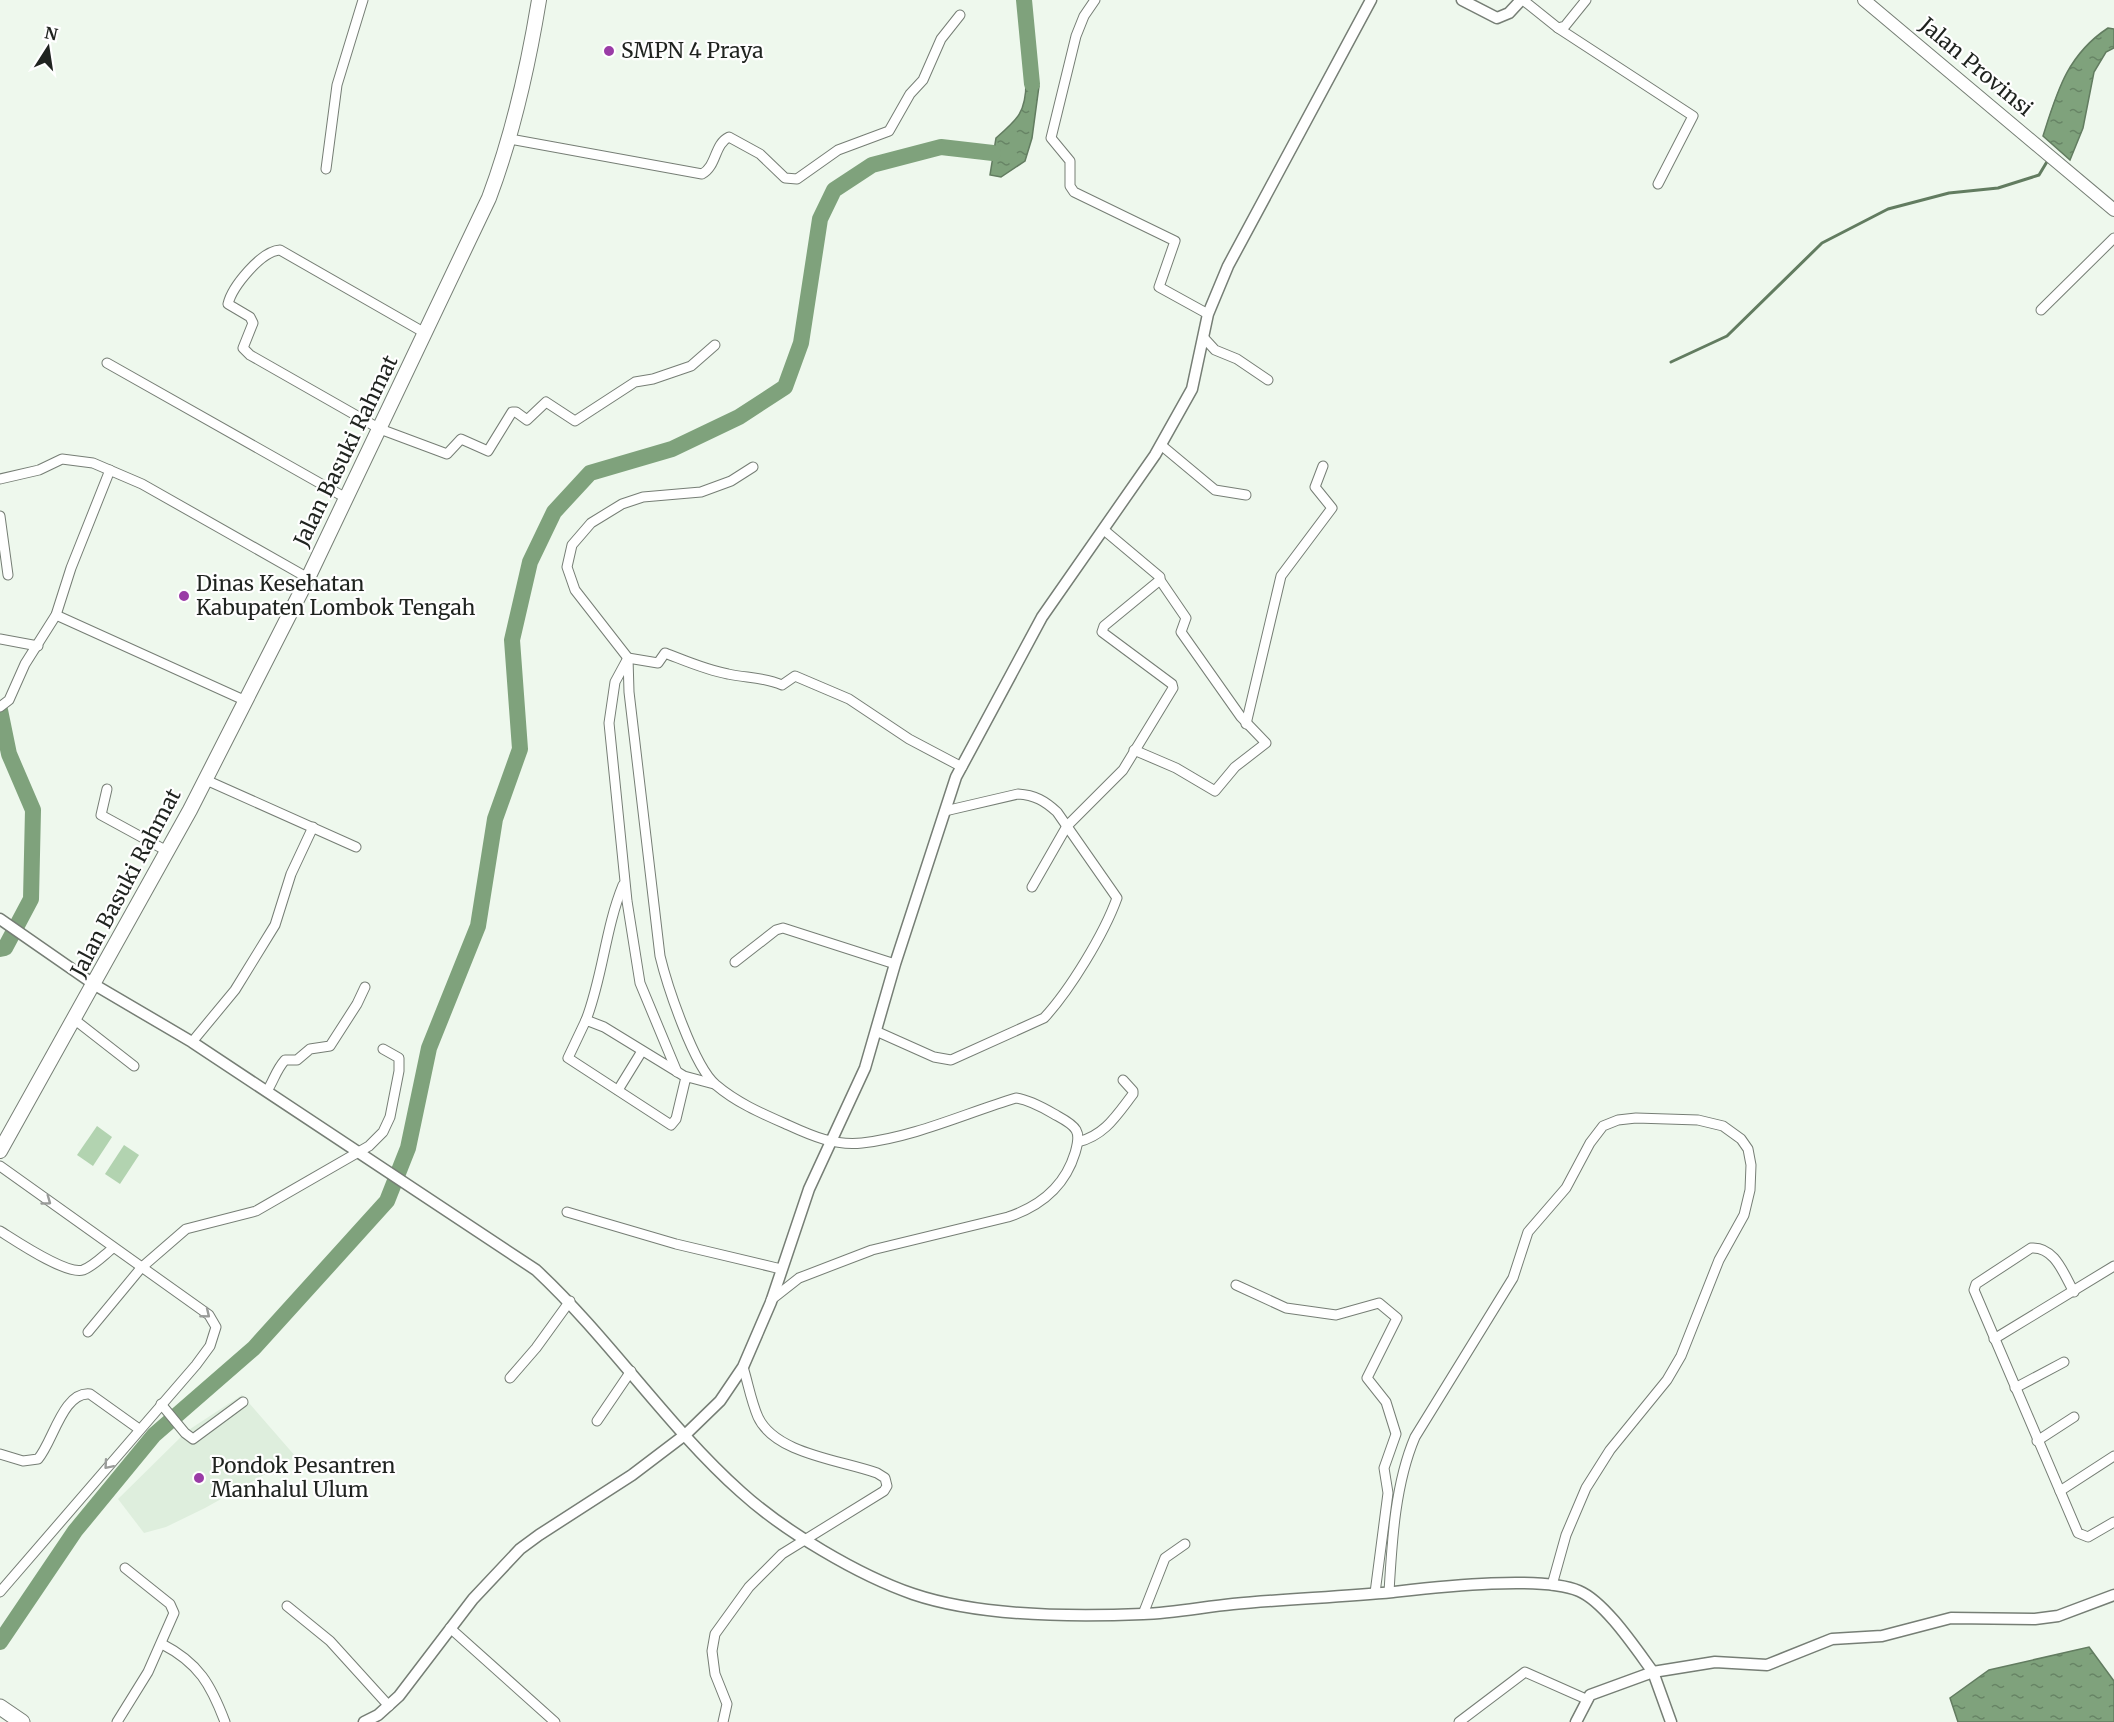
<svg xmlns="http://www.w3.org/2000/svg" width="2114" height="1722" font-family="Merriweather,serif">
<style>
.built{fill:#deeedd}
.garden{fill:#b2d3b0}
.water{fill:url(#water-ripples);stroke:#627c60;stroke-width:1.5}
.lines{fill:none;stroke-linecap:round;stroke-linejoin:round}
.stream{stroke:#627c60;stroke-width:3}
.river{stroke:#7fa27c;stroke-width:16}
.minor-casing{stroke:#767e75;stroke-width:11}
.tertiary-casing{stroke:#767e75;stroke-width:13}
.secondary-casing{stroke:#767e75;stroke-width:14}
.primary-casing{stroke:#767e75;stroke-width:16}
.trunk-casing{stroke:#767e75;stroke-width:17}
.minor{stroke:#fff;stroke-width:9}
.tertiary{stroke:#fff;stroke-width:10}
.secondary{stroke:#fff;stroke-width:12}
.primary{stroke:#fff;stroke-width:14}
.trunk{stroke:#fff;stroke-width:15}
.oneway{stroke:#9a9c9a}
.poi-dot{fill:#9a3ca6;stroke:#fff;stroke-width:2}
.labels{text-anchor:middle;stroke-width:4.5;stroke-linejoin:round;paint-order:stroke}
.poi-label{font-size:21px;fill:#1f231f;stroke:#fff;text-anchor:start}
.street-label{font-size:21px;fill:#1f231f;stroke:#fff}
</style>
<defs>
<pattern id="water-ripples" width="26" height="14" patternUnits="userSpaceOnUse" patternTransform="scale(1.5)"><rect width="26" height="14" fill="#7fa27c"/><path d="M2 4q2-2 4 0t4 0M15 11q2-2 4 0t4 0" fill="none" stroke="#678465"/></pattern>
</defs>
<rect width="100%" height="100%" fill="#eef8ed"/>
<!-- built -->
<path class="built" d="M242,1395L296,1457L205,1508L166,1527L144,1533L118,1499L187,1431Z"/>
<!-- garden -->
<g class="garden">
<path d="M97,1126L112,1137L93,1166L77,1155Z"/>
<path d="M124,1145L139,1155L120,1184L105,1174Z"/>
</g>
<!-- water -->
<g class="water">
<path d="M2108,28L2114,29V48L2106,52L2094,72L2083,128L2070,160L2043,136C2057,92 2067,55 2108,28Z"/>
<path d="M1026,82L1039,86L1032,138L1025,161L1001,177L990,175L996,138C1018,119 1026,112 1026,82Z"/>
<path d="M2089,1647L2114,1681V1722H1958L1950,1698L1989,1670Z"/>
</g>
<g class="lines">
<!-- stream -->
<path class="stream" d="M1671,362L1727,336L1822,243L1888,209L1949,193L1998,188L2039,175L2048,160"/>
<!-- river -->
<g class="river">
<path d="M1024,0L1032,84"/>
<path d="M0,710L9,754L33,810L31,899L5,948L0,949"/>
<path d="M0,1642L75,1531L154,1435L254,1348L387,1201L408,1148L429,1048L478,926L495,819L520,749L512,640L530,562L554,512L590,473L672,449L739,417L785,387L801,343L820,219L834,190L872,165L941,147L993,153"/>
</g>
<defs>
<g id="minor">
<path d="M1095,0L1084,16L1076,36L1051,138L1070,161V186L1074,192L1175,241L1159,287L1208,314"/>
<path d="M1523,0L1558,28L1565,26L1586,0"/>
<path d="M1558,28L1693,116L1658,184"/>
<path d="M510,139L702,174C717,166 714,144 729,137L760,154L785,178L797,179L838,150L889,131L910,94L923,80L941,39L960,15"/>
<path d="M326,169L337,85L363,0"/>
<path d="M2041,310L2114,238"/>
<path d="M425,333L280,250C261,251 232,287 228,304L250,317L253,323L243,348L250,355L380,429L447,454L461,439L488,451L512,412H516L527,420L546,402L575,421L635,382L653,379L691,366L715,345"/>
<path d="M1204,338L1215,350L1237,359L1268,380"/>
<path d="M107,363L346,498"/>
<path d="M1161,445L1215,490L1246,495"/>
<path d="M753,467L731,481L701,492L643,497L622,504L591,523L572,545L567,567L575,590L628,658L629,692L660,956C667,985 694,1067 716,1085C737,1103 763,1114 788,1125C812,1136 835,1146 862,1143C915,1137 966,1113 1016,1098C1029,1100 1042,1107 1054,1114C1061,1118 1072,1123 1076,1130C1080,1137 1077,1146 1075,1153C1065,1186 1041,1206 1008,1217L872,1250L799,1278L771,1300"/>
<path d="M0,479L39,470L62,459L93,463L142,484L308,578"/>
<path d="M0,516L8,575"/>
<path d="M56,615L246,701"/>
<path d="M0,639L38,646"/>
<path d="M0,707L9,700L25,664L56,615L71,568L110,470"/>
<path d="M1246,724L1281,576L1332,508L1315,487L1323,466"/>
<path d="M1134,750L1176,768L1215,791L1235,767L1266,743L1241,717L1181,632L1186,618L1160,580"/>
<path d="M206,780L356,847"/>
<path d="M107,789L101,815L167,851"/>
<path d="M1032,887L1067,826L1123,770L1173,688L1172,684L1102,632L1104,626L1160,580V577L1104,530"/>
<path d="M735,962L776,930L783,928L895,964"/>
<path d="M75,1020L134,1066"/>
<path d="M586,1020C603,976 605,929 623,885"/>
<path d="M878,1032L934,1057L951,1060L1044,1018C1070,990 1104,934 1117,898L1057,812C1045,801 1035,795 1018,794L945,811"/>
<path d="M192,1042L235,990L275,925L291,874L313,827"/>
<path d="M677,1072L640,983L627,901L609,723L615,682L628,658L658,663L665,653C686,661 706,670 728,674C746,678 764,677 782,685L795,676L849,699L909,739L962,767"/>
<path d="M686,1077L676,1119L671,1125L568,1058L586,1020L604,1027L684,1076L714,1084"/>
<path d="M618,1090L642,1051"/>
<path d="M267,1091C274,1080 276,1070 285,1060H297L310,1049L330,1046L357,1004L365,987"/>
<path d="M1078,1142C1105,1135 1116,1116 1133,1094V1091L1123,1080"/>
<path d="M0,1166L209,1315L216,1327L210,1346L196,1365L0,1592"/>
<path d="M567,1212L676,1244L781,1269"/>
<path d="M0,1231C16,1241 66,1275 83,1270C94,1266 104,1255 113,1248"/>
<path d="M1236,1285L1286,1308L1336,1315L1379,1303L1397,1318L1367,1378L1386,1402L1396,1434L1384,1468L1388,1493L1375,1593"/>
<path d="M2074,1292C2064,1275 2055,1246 2031,1248L1976,1284L1974,1290L2078,1533L2088,1537L2114,1522"/>
<path d="M88,1332L141,1268L186,1229L256,1211L369,1146L383,1132L390,1117L399,1071V1058L383,1049"/>
<path d="M1994,1339L2114,1266"/>
<path d="M510,1378L536,1348L570,1301"/>
<path d="M2015,1388L2064,1362"/>
<path d="M161,1404L185,1433L193,1439L243,1402"/>
<path d="M597,1421L631,1371"/>
<path d="M2037,1441L2074,1417"/>
<path d="M0,1454L23,1461L38,1459C53,1442 63,1391 90,1394L139,1429"/>
<path d="M2060,1491L2114,1456"/>
<path d="M1389,1592C1392,1541 1395,1484 1415,1437L1513,1278L1528,1232L1566,1188L1590,1143L1603,1126L1618,1120L1636,1118L1698,1120L1723,1126L1741,1139L1748,1149L1751,1165L1750,1190L1744,1215L1719,1260L1681,1356L1667,1380L1610,1450L1586,1488L1566,1535L1552,1585"/>
<path d="M287,1606L330,1641L389,1706"/>
<path d="M1143,1614L1165,1558L1185,1544"/>
<path d="M450,1628L555,1722"/>
<path d="M162,1644C199,1663 211,1685 225,1722"/>
<path d="M117,1722L148,1672L174,1613L170,1604L125,1568"/>
<path d="M723,1722L727,1704L715,1674L712,1651L715,1634L749,1587L782,1554L884,1491L887,1486L885,1478L877,1473C841,1460 775,1454 758,1417C751,1401 748,1383 743,1367"/>
<path d="M1459,1722L1525,1672L1586,1699"/>
</g>
<g id="tertiary">
<path d="M1462,0L1497,18L1509,13L1521,0"/>
<path d="M0,919L95,985L192,1042L536,1270C610,1339 667,1426 741,1492C784,1531 858,1575 913,1594C978,1616 1074,1617 1143,1614C1173,1613 1203,1607 1233,1604C1286,1599 1340,1597 1393,1592C1438,1587 1541,1575 1579,1591C1605,1602 1636,1649 1653,1672L1715,1662L1767,1665L1832,1639L1882,1636L1951,1618L2035,1619L2058,1616L2114,1595"/>
<path d="M364,1722L378,1715L399,1696L473,1599L520,1549L539,1535L632,1475L686,1434L720,1401L743,1367L771,1302L809,1189L865,1068L895,964L956,777L1042,617L1155,455L1192,389L1208,314L1228,266L1371,0"/>
<path d="M1576,1722L1590,1695L1653,1672L1671,1722"/>
</g>
<path id="secondary" d="M1864,0L2114,210"/>
<path id="primary" d="M0,1151L190,810L308,578L489,198C513,134 528,67 539,0"/>
<path id="trunk" d="M0,1707L22,1722"/>
</defs>
<!-- minor casing -->
<use href="#minor" class="minor-casing"/>
<!-- tertiary casing -->
<use href="#tertiary" class="tertiary-casing"/>
<!-- secondary casing -->
<use href="#secondary" class="secondary-casing"/>
<!-- primary casing -->
<use href="#primary" class="primary-casing"/>
<!-- trunk casing -->
<use href="#trunk" class="trunk-casing"/>
<!-- minor -->
<use href="#minor" class="minor"/>
<!-- tertiary -->
<use href="#tertiary" class="tertiary"/>
<!-- secondary -->
<use href="#secondary" class="secondary"/>
<!-- primary -->
<use href="#primary" class="primary"/>
<!-- trunk -->
<use href="#trunk" class="trunk"/>
</g>
<!-- one-way arrows -->
<defs><path id="oneway-chevron" d="M-2-3.5L2.5 0L-2 3.5" fill="none" stroke-width="1.6" stroke-linecap="round" stroke-linejoin="round" transform="scale(1.5)"/></defs>
<g class="oneway">
<use href="#oneway-chevron" transform="translate(47 1201) rotate(36)"/>
<use href="#oneway-chevron" transform="translate(206 1314) rotate(39)"/>
<use href="#oneway-chevron" transform="translate(108 1465) rotate(131)"/>
</g>
<!-- markers -->
<g class="poi-dot">
<circle cx="609" cy="51" r="6"/>
<circle cx="184" cy="596" r="6"/>
<circle cx="199" cy="1478" r="6"/>
</g>
<g class="labels">
<!-- poi labels -->
<g class="poi-label">
<text x="621" y="58">SMPN 4 Praya</text>
<text x="196" y="591">Dinas Kesehatan<tspan x="196" dy="24">Kabupaten Lombok Tengah</tspan></text>
<text x="211" y="1473">Pondok Pesantren<tspan x="211" dy="24">Manhalul Ulum</tspan></text>
</g>
<!-- street labels -->
<g class="street-label">
<text transform="translate(1976 67) rotate(40)" y="7">Jalan Provinsi</text>
<text transform="translate(346 451) rotate(-64)" y="7">Jalan Basuki Rahmat</text>
<text transform="translate(126 883) rotate(-62)" y="7">Jalan Basuki Rahmat</text>
</g>
</g>
<!-- north arrow -->
<g transform="translate(48 48) rotate(12)" stroke="#ffffff" stroke-width="4.5" paint-order="stroke">
<path d="M0-4.5L10 22L0 15L-10 22Z" fill="#1f231f"/>
<text y="-9" font-size="16" font-weight="bold" text-anchor="middle" fill="#1f231f">N</text>
</g>
</svg>
